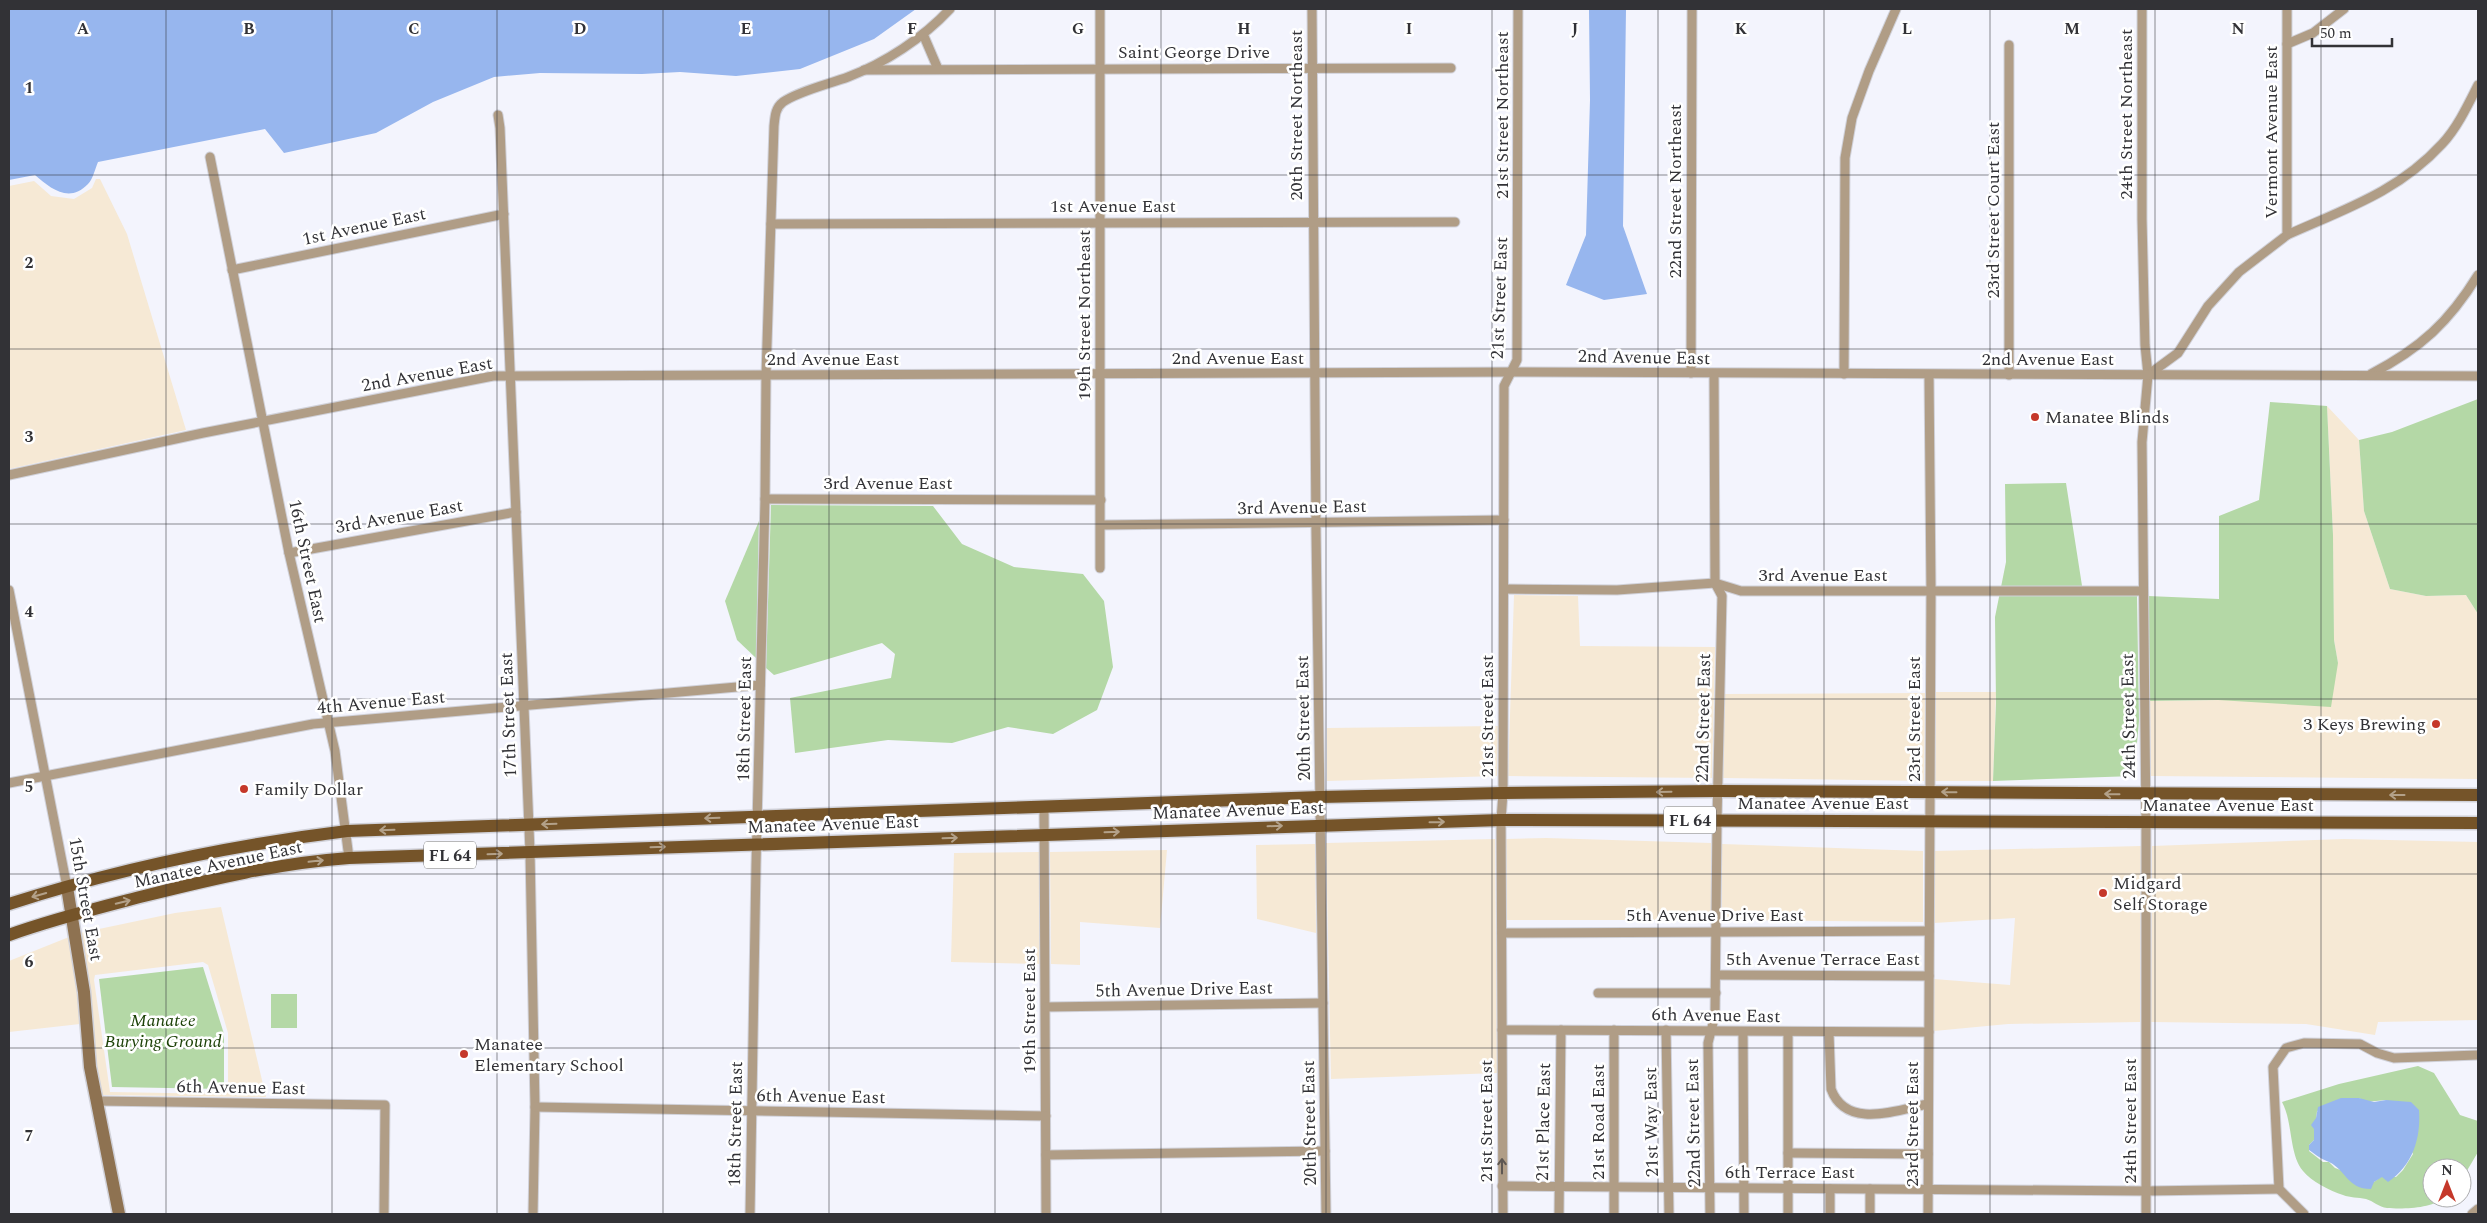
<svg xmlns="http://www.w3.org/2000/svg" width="2487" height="1223" font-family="Spectral,serif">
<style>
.commercial{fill:#f6e9d5;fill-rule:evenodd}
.green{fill:#b4d8a6;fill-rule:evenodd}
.water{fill:#97b6ee}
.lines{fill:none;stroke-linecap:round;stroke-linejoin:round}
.minor-casing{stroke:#d0d1d9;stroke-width:11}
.secondary-casing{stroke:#d0d1d9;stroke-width:15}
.primary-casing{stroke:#d0d1d9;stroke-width:15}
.minor{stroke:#b09d86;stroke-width:9}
.secondary{stroke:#8e7251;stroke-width:12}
.primary{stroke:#755429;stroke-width:12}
.oneway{stroke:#b3a189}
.oneway2{stroke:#5e5752}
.grid{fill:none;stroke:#323236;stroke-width:1;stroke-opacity:0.55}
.poi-dot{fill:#c5382a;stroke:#fff;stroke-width:2}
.labels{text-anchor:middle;stroke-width:5;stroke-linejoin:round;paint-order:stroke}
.shield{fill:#fff;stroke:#707072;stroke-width:1}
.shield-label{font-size:16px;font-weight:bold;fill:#323236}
.street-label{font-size:18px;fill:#323236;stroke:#fff}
.poi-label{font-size:18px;fill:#323236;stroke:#fff;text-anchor:start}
.park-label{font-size:18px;font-style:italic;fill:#1d4208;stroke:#fff}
.grid-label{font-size:16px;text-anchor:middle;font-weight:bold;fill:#323236;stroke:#fff;stroke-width:5;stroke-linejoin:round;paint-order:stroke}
</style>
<rect width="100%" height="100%" fill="#f3f4fd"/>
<!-- commercial -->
<g class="commercial">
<path d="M96,179H100L127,234L186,430L9,469V186L34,181L51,196L74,199L92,188Z"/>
<path d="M2327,406L2359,440L2364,511L2390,589L2426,596L2466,595L2478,614V779L2151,776L2150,701L2218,700L2338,663L2334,640L2333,535Z"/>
<path d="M1514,595L1578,596L1580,646L1715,647L1712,778L1508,776Z"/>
<path d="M1936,692H1996L1993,781H1935Z"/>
<path d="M1925,693L1924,781L1723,778L1725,694Z"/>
<path d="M1498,726L1497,776L1327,781V728Z"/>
<path d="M1546,838L1711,843V920H1507L1506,839Z"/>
<path d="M1495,839L1497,1073L1331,1079L1326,843Z"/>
<path d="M2344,839L2478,842V1020L2378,1022L2375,1035L2306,1024L2151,1022L2152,846Z"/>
<path d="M1315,844L1316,933L1257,919L1256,845Z"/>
<path d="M1722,844L1923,851V922L1722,920Z"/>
<path d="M2141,846L2140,1022L2008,1024L1934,1031V979L2010,985L2015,918L1934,923V851Z"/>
<path d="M1167,850L1160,928L1080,922V965L1051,964L1050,852Z"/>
<path d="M1039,852L1040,964L951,962L954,853Z"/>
<path d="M221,907L266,1097L102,1095L95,1066L90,991L80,933L175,913ZM203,962L208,965L228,1033V1092L224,1094L110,1092L94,980L95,975Z"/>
<path d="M69,937L79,992L80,1024L9,1032V961Z"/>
</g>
<!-- green -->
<g class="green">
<path d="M2478,399V614L2466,595L2426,596L2390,589L2364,511L2359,440L2392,432Z"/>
<path d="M2270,402L2327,406L2333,535L2334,640L2338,663L2331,707L2218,700L2150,701L2148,596L2219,599V516L2259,500Z"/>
<path d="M2066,483L2083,592L2137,595L2139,721L2134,776L1993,781L1996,703L1995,617L2006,562L2005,484Z"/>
<path d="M771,505L933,506L962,544L1014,567L1083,574L1104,601L1113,667L1097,710L1053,734L1008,727L952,743L888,740L795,753L790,698L891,678L895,654L882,643L774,675L766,668Z"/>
<path d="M759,521L756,658L737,640L725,601Z"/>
<path d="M203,967L224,1034V1089L112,1087L99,979Z"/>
<rect x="271" y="994" width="26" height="34"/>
<path d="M2418,1066L2434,1073L2460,1115L2478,1121V1152L2465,1174L2462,1177V1168H2432V1198H2442C2432,1209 2402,1209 2387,1208C2379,1207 2373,1201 2366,1199C2358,1197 2350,1198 2343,1195C2330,1191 2311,1181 2303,1171C2289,1155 2293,1122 2282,1102L2339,1084ZM2359,1098L2366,1102L2386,1100L2413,1154L2403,1170L2396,1177L2382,1176L2374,1182L2335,1168L2329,1162H2323L2309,1151V1145L2314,1140L2317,1111Z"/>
</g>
<!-- water -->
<g class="water">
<path d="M9,9H916L874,39L800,69L736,76L680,72L642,74L540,73L494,77L433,102L376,133L284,153L265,129L98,162C95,169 93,179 88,184C69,204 50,188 35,175L9,180Z"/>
<path d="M1589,9H1626L1623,226L1647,294L1604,300L1566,285L1586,235L1590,100Z"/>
<path d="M2341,1098H2359L2374,1102L2386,1100L2411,1102L2419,1110C2421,1138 2413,1165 2388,1182L2382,1177L2374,1182L2371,1189C2347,1189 2346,1170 2329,1162C2321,1159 2316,1155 2309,1150V1145L2314,1140V1129L2311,1125L2316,1118L2318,1107Z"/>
</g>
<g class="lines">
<defs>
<g id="minor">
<path d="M1100,9V568"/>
<path d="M1312,9L1316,532L1326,1214"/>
<path d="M2142,9V219L2145,345L2148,375L2142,442L2146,823V1214"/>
<path d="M923,34L938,69"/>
<path d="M2287,44L2313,33L2344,9"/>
<path d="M864,70L1451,68"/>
<path d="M498,115L500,128L530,852L535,1107L533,1214"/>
<path d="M210,157L289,553L335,751L349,858"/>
<path d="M771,224L1455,222"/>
<path d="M2287,235C2345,209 2398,192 2442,144C2457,128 2468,105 2478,85"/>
<path d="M232,270L504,214"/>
<path d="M1691,373L1692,9"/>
<path d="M1844,374L1845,158L1852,118L1869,71L1896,9"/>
<path d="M2371,374C2421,348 2449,322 2478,275"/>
<path d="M2009,375V45"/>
<path d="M2148,375L2178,353L2208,306L2239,272L2287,235V9"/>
<path d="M9,475L203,433L493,376L1511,372L2478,376"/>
<path d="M765,499L1101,500"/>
<path d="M1101,525L1504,520"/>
<path d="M289,553L516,512"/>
<path d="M1504,589L1617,590L1715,583L1741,591H2143"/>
<path d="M9,590L67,887"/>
<path d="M9,783L313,724L760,685"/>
<path d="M1044,807L1046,1214"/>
<path d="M1502,933L1929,931"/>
<path d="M1716,975L1929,976"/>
<path d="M1598,993H1716"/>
<path d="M1046,1007L1323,1003"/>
<path d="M1502,1030L1929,1032"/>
<path d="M1666,1030L1669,1214"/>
<path d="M1743,1032L1744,1214"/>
<path d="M1829,1033L1831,1089C1846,1130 1897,1110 1928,1104"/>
<path d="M97,1101L385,1105L384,1214"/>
<path d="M535,1107L1046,1116"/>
<path d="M1788,1153L1928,1154"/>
<path d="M1046,1155L1325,1151"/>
<path d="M1502,1186L2146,1191L2279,1189"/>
<path d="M1830,1189V1214"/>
<path d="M1870,1189V1214"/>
<path d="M750,1214L756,865L765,499L766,375L774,126C775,117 775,108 783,102C799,91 829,84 848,77C885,63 923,38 950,9"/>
<path d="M1503,1214L1501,820L1503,793L1504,386L1517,360L1518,9"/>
<path d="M1559,1214L1561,1030"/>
<path d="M1614,1214V1030"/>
<path d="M1710,1214L1708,1043L1715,1015L1717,820L1722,596L1715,583L1714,374"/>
<path d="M1788,1214V1033"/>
<path d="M1928,1214L1931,591L1929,375"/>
<path d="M2304,1214L2279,1189L2273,1067L2286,1048L2304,1043L2360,1044L2377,1053L2394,1058L2478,1055"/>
<path d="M2472,1214L2478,1209"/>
</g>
<path id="secondary" d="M67,887L84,992L90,1067L119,1214"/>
<g id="primary">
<path d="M9,904C118,869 233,845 347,831L1320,797L1503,793L1717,791L2478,795"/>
<path d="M9,935C53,919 98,908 144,896C212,879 279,863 349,858L1501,820L2478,823"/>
</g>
</defs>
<!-- minor casing -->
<use href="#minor" class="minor-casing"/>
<!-- secondary casing -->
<use href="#secondary" class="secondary-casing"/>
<!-- primary casing -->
<use href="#primary" class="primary-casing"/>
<!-- minor -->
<use href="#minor" class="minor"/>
<!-- secondary -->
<use href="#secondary" class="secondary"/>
<!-- primary -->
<use href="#primary" class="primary"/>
</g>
<!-- one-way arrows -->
<defs><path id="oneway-shaft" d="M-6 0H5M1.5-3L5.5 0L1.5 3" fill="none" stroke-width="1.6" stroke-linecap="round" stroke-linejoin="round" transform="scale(1.25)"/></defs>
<g class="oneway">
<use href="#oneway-shaft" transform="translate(1664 792) rotate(179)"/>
<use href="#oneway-shaft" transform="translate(1949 792) rotate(-179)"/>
<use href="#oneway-shaft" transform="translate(2112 794) rotate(-179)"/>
<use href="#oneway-shaft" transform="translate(2397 795) rotate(180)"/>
<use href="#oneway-shaft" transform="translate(712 818) rotate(178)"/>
<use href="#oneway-shaft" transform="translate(1437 822) rotate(-1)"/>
<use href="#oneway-shaft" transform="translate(549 824) rotate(178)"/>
<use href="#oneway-shaft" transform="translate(1275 826) rotate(-2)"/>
<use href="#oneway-shaft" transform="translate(387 830) rotate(178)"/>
<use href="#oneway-shaft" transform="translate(1112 832) rotate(-2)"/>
<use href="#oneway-shaft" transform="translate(950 838) rotate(-2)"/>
<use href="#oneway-shaft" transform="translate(658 847) rotate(-2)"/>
<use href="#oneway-shaft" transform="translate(495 854) rotate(-2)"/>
<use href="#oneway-shaft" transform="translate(316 861) rotate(-6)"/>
<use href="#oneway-shaft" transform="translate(39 895) rotate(164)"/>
<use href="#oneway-shaft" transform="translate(123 902) rotate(-14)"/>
</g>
<use class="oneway2" href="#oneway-shaft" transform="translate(1502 1166) rotate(-90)"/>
<!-- grid -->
<path class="grid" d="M166,9V1214M332,9V1214M497,9V1214M663,9V1214M829,9V1214M995,9V1214M1161,9V1214M1326,9V1214M1492,9V1214M1658,9V1214M1824,9V1214M1990,9V1214M2155,9V1214M2321,9V1214M9,175H2478M9,349H2478M9,524H2478M9,699H2478M9,874H2478M9,1048H2478"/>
<!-- markers -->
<g class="poi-dot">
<circle cx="2035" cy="417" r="5"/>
<circle cx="2436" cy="724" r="5"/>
<circle cx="244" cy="789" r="5"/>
<circle cx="2103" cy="893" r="5"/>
<circle cx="464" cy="1054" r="5"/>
</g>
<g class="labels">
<!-- shield labels -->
<g class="shield">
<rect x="1664" y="806.5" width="52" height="27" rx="4"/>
<rect x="424" y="841.5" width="52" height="27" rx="4"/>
</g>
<g class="shield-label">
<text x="1690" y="826">FL 64</text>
<text x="450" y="861">FL 64</text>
</g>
<!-- street labels -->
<g class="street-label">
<text x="1194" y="58">Saint George Drive</text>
<text transform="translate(2126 114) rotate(-90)" y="6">24th Street Northeast</text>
<text transform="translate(1296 115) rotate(-90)" y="6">20th Street Northeast</text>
<text transform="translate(1502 115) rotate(-90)" y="6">21st Street Northeast</text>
<text transform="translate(2271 132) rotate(-90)" y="6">Vermont Avenue East</text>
<text transform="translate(1675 191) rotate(-90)" y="6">22nd Street Northeast</text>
<text x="1113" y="212">1st Avenue East</text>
<text transform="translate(1993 210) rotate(-90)" y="6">23rd Street Court East</text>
<text transform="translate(364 226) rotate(-12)" y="6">1st Avenue East</text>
<text transform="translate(1499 298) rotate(-88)" y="6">21st Street East</text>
<text transform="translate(1084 315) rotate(-90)" y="6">19th Street Northeast</text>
<text transform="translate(1644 357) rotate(1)" y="6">2nd Avenue East</text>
<text x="1238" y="364">2nd Avenue East</text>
<text x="833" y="365">2nd Avenue East</text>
<text x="2048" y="365">2nd Avenue East</text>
<text transform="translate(427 374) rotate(-10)" y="6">2nd Avenue East</text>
<text x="888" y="489">3rd Avenue East</text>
<text transform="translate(1302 507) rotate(-1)" y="6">3rd Avenue East</text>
<text transform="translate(399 516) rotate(-10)" y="6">3rd Avenue East</text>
<text transform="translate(308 561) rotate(78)" y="6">16th Street East</text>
<text x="1823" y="581">3rd Avenue East</text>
<text transform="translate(381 702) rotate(-5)" y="6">4th Avenue East</text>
<text transform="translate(508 715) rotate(-92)" y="6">17th Street East</text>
<text transform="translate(1487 716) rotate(-90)" y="6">21st Street East</text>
<text transform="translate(2128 716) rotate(-91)" y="6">24th Street East</text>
<text transform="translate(1303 718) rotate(-91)" y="6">20th Street East</text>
<text transform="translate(1703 718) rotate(-89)" y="6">22nd Street East</text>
<text transform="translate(744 719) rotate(-89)" y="6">18th Street East</text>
<text transform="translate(1914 719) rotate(-90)" y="6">23rd Street East</text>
<text x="1823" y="809">Manatee Avenue East</text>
<text x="2228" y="811">Manatee Avenue East</text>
<text transform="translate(1238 810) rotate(-2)" y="6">Manatee Avenue East</text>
<text transform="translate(833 824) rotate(-2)" y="6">Manatee Avenue East</text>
<text transform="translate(218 864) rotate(-12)" y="6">Manatee Avenue East</text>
<text transform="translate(86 899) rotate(80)" y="6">15th Street East</text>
<text x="1715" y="921">5th Avenue Drive East</text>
<text x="1823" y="965">5th Avenue Terrace East</text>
<text transform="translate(1184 989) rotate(-1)" y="6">5th Avenue Drive East</text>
<text transform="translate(1029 1011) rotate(-90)" y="6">19th Street East</text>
<text transform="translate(1716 1015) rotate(1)" y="6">6th Avenue East</text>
<text transform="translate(241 1087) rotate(1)" y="6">6th Avenue East</text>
<text transform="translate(821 1096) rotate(1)" y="6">6th Avenue East</text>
<text transform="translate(1486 1121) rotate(-90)" y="6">21st Street East</text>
<text transform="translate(2130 1121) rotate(-90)" y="6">24th Street East</text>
<text transform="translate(1543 1122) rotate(-89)" y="6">21st Place East</text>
<text transform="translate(1598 1122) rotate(-90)" y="6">21st Road East</text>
<text transform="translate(1651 1122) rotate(-91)" y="6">21st Way East</text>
<text transform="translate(1309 1123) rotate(-91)" y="6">20th Street East</text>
<text transform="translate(1693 1123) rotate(-91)" y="6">22nd Street East</text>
<text transform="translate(735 1124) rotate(-89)" y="6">18th Street East</text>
<text transform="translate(1912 1124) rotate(-90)" y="6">23rd Street East</text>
<text x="1790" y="1178">6th Terrace East</text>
</g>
<!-- poi labels -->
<g class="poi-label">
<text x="2045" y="423">Manatee Blinds</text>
<text x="2426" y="730" text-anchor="end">3 Keys Brewing</text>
<text x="254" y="795">Family Dollar</text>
<text x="2113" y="889">Midgard<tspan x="2113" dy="21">Self Storage</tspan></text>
<text x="474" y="1050">Manatee<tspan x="474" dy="21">Elementary School</tspan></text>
</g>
<!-- park labels -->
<g class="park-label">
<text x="163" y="1026">Manatee<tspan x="163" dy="21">Burying Ground</tspan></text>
</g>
</g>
<g class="grid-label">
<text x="83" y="34">A</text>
<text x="249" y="34">B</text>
<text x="414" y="34">C</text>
<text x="580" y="34">D</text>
<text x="746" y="34">E</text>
<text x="912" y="34">F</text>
<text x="1078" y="34">G</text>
<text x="1244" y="34">H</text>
<text x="1409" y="34">I</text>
<text x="1575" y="34">J</text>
<text x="1741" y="34">K</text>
<text x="1907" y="34">L</text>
<text x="2072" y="34">M</text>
<text x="2238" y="34">N</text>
<text x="29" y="93">1</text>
<text x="29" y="268">2</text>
<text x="29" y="442">3</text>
<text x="29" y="617">4</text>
<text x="29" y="792">5</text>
<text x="29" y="967">6</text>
<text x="29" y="1141">7</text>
</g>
<!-- border -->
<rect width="2487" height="1223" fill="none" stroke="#323236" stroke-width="20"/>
<!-- north arrow -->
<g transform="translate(2447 1183)"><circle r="24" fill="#ffffff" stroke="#adadaf"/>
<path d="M0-4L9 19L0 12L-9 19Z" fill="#c5382a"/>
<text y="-8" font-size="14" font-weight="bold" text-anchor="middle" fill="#323236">N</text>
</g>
<!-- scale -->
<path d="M2312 38v8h80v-8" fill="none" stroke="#323236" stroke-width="2.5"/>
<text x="2320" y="38" font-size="15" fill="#323236" stroke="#ffffff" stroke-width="4" paint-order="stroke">50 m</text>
</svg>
